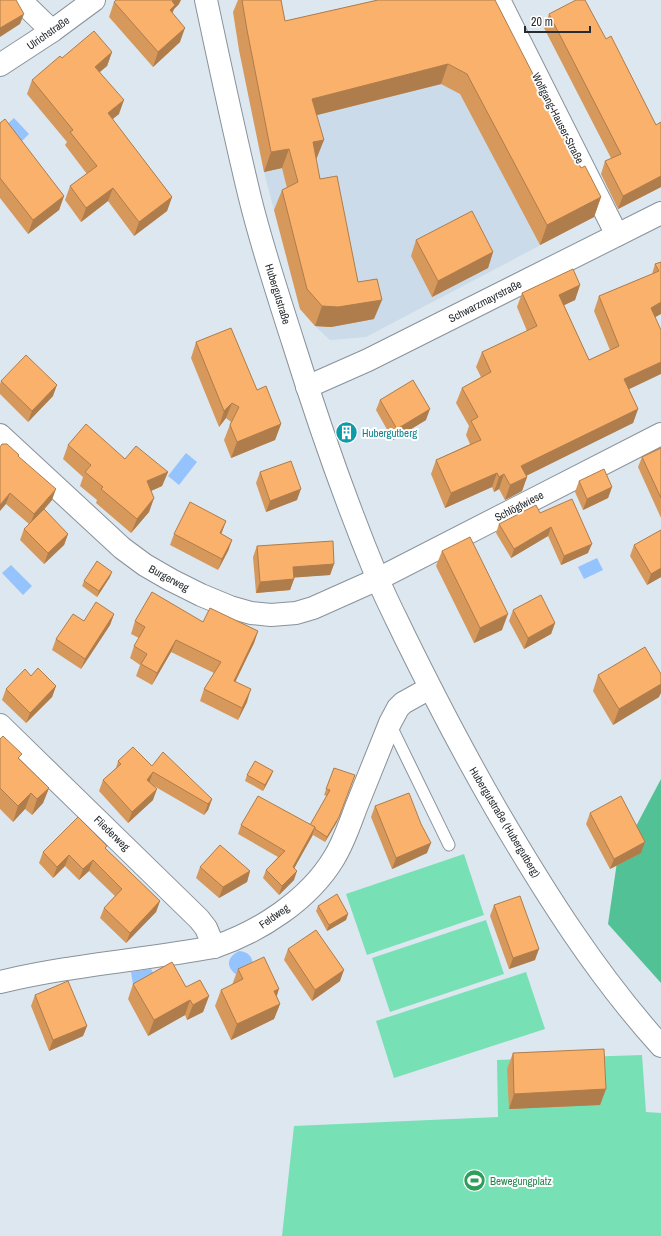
<svg xmlns="http://www.w3.org/2000/svg" width="661" height="1236" font-family="'Archivo Narrow',sans-serif">
<style>
.built{fill:#cbdbe9}
.green{fill:#78e0b5}
.forest{fill:#52c296}
.water{fill:#95c3fe}
.lines{fill:none;stroke-linecap:round;stroke-linejoin:round}
.lane-casing{stroke:#89929a;stroke-width:13}
.street-casing{stroke:#89929a;stroke-width:24}
.secondary-casing{stroke:#89929a;stroke-width:24}
.lane{stroke:#fff;stroke-width:11}
.street{stroke:#fff;stroke-width:22}
.secondary{stroke:#fff;stroke-width:22}
.wall{fill:#d7985c}
.shaded-wall{fill:#af7c4b}
.building{fill:#fab16b;stroke:#af7c4b}
.labels{text-anchor:middle;stroke-width:4;stroke-linejoin:round;paint-order:stroke}
.street-label{font-size:11px;fill:#282c2f;stroke:#fff}
.culture-label{font-size:11px;fill:#0d838f;stroke:#fff;text-anchor:start}
.leisure-label{font-size:11px;fill:#27864d;stroke:#fff;text-anchor:start}
</style>
<rect width="100%" height="100%" fill="#dde7ef"/>
<!-- built -->
<path class="built" d="M478,0L590,219L366,337L330,340L315,326L300,309L264,172L239,50Z"/>
<!-- green -->
<g class="green">
<path d="M464,854L484,915L367,955L346,894Z"/>
<path d="M486,920L504,974L390,1012L372,958Z"/>
<path d="M526,972L545,1029L394,1078L376,1021Z"/>
<path d="M642,1055L646,1112L661,1113V1236H282L294,1126L498,1117L497,1060Z"/>
</g>
<!-- forest -->
<path class="forest" d="M661,779V983L608,924L617,862Z"/>
<!-- water -->
<g class="water">
<path d="M14,118L29,134L19,144L4,127Z"/>
<path d="M186,453L197,462L179,485L168,476Z"/>
<path d="M597,558L603,570L584,579L578,567Z"/>
<path d="M11,565L32,586L23,595L2,573Z"/>
<path d="M239,951C249,952 253,957 253,967L237,975C225,967 227,957 239,951Z"/>
<path d="M151,969L156,978L134,991L131,972Z"/>
</g>
<g class="lines">
<defs>
<path id="lane" d="M390,724L449,845"/>
<g id="street">
<path d="M20,0L52,31"/>
<path d="M499,0L617,235"/>
<path d="M307,387L368,360L661,213"/>
<path d="M0,435L122,548L145,565L171,580L201,595L230,607L251,613L271,615L296,613L313,608L378,579L661,434"/>
<path d="M0,725L199,919L206,928L214,947"/>
<path d="M0,982C70,965 143,960 214,947C259,932 309,900 334,858C344,842 350,823 357,805C368,778 379,751 390,723L398,708L403,703L430,688"/>
</g>
<g id="secondary">
<path d="M206,0C220,66 234,132 250,198C262,247 278,295 293,342C318,422 345,500 377,577C385,597 395,616 404,635C433,694 463,752 496,809C545,893 596,974 661,1046"/>
<path d="M0,65L52,31L94,0"/>
</g>
</defs>
<!-- lane casing -->
<use href="#lane" class="lane-casing"/>
<!-- street casing -->
<use href="#street" class="street-casing"/>
<!-- secondary casing -->
<use href="#secondary" class="secondary-casing"/>
<!-- lane -->
<use href="#lane" class="lane"/>
<!-- street -->
<use href="#street" class="street"/>
<!-- secondary -->
<use href="#secondary" class="secondary"/>
</g>
<!-- wall -->
<g class="wall">
<path d="M238,0H281L285,21L378,0L581,168L601,197L594,217L540,245L460,94L441,84L317,115L316,160L320,179L358,282L374,319L331,327L315,326L300,309L274,210L282,190L287,188L282,168L264,172L239,50L233,12Z"/>
<path d="M114,2L179,4L174,9L172,13L180,42L153,67L109,17Z"/>
<path d="M549,14L606,39L656,125L661,122V187L618,209L601,174L605,161L611,158L544,28Z"/>
<path d="M112,52L107,66L100,72L119,114L112,119L172,197L167,211L134,236L108,201L81,222L65,200L70,186L87,174L65,145L67,142L27,94L32,80Z"/>
<path d="M0,123L64,196L59,210L28,234L0,198Z"/>
<path d="M416,240L493,252L488,268L432,297L411,256Z"/>
<path d="M661,262L655,317L629,389L638,409L633,423L526,475L527,477L522,491L505,500L499,489L494,492L492,487L445,508L431,474L436,460L470,444L466,435L469,426L456,403L462,388L481,377L476,367L482,352L527,331L517,307L522,293L580,285L575,300L564,305L589,360L610,350L594,311L599,296L652,274L655,264Z"/>
<path d="M196,342L257,390L281,424L275,440L231,458L224,440L231,422L226,418L219,427L191,358Z"/>
<path d="M1,381L53,396L28,422L0,394V384Z"/>
<path d="M380,400L426,420L393,440L376,410Z"/>
<path d="M68,445L125,459L168,472L162,486L151,491L154,498L149,512L131,533L96,503L97,500L80,486L83,477L63,459Z"/>
<path d="M661,448V518L638,467L642,457Z"/>
<path d="M18,456L52,500L43,511L68,534L64,545L44,564L20,540L24,529L29,524L6,504Z"/>
<path d="M260,472L297,500L266,512L256,483Z"/>
<path d="M579,481L612,487L608,498L583,510L575,492Z"/>
<path d="M540,513L588,553L561,565L548,536L511,558L496,533L499,524Z"/>
<path d="M226,521L221,534L232,540L228,551L218,570L170,545L174,534Z"/>
<path d="M634,545L661,577L647,585L630,556Z"/>
<path d="M257,546L334,564L330,575L294,577V579L290,590L256,593L253,557Z"/>
<path d="M442,551L502,630L474,643L436,566Z"/>
<path d="M110,577L97,597L82,586L84,581Z"/>
<path d="M513,610L555,623L551,634L524,649L509,621Z"/>
<path d="M114,614L110,625L81,669L52,650L56,639L84,621Z"/>
<path d="M135,621L203,622L258,631L254,643L235,681L247,702L238,720L200,701L204,689L214,673L171,652L152,685L136,676L140,665L130,658L134,646L139,638L131,634Z"/>
<path d="M598,675L659,697L613,725L593,691Z"/>
<path d="M56,686L52,697L26,723L2,700L6,689Z"/>
<path d="M0,739L49,788L43,803L32,815L25,809L13,822L0,809Z"/>
<path d="M118,761L152,766L212,799L208,810L204,815L154,786L153,800L128,823L99,791L103,780L116,768Z"/>
<path d="M334,768L337,822L325,842L313,835L294,868V880L279,895L263,878L266,870L278,857L238,834L241,825H310L327,796L324,795Z"/>
<path d="M273,771L271,776L263,791L245,781L247,775Z"/>
<path d="M375,806L427,853L392,869L371,817Z"/>
<path d="M590,813L641,853L610,869L586,824Z"/>
<path d="M106,849L160,901L156,912L126,943L100,918L104,908L115,896L89,871L79,880L65,866L53,878L39,863L43,852Z"/>
<path d="M200,867L250,871L247,882L219,898L196,878Z"/>
<path d="M494,905L535,960L509,969L490,916Z"/>
<path d="M318,906L348,914L346,920L327,931L316,911Z"/>
<path d="M288,949L340,981L312,1001L284,960Z"/>
<path d="M238,969L277,997L280,1004L274,1019L231,1040L215,1006L221,990L232,985Z"/>
<path d="M133,984L186,987L209,996L203,1012L187,1020L185,1015L148,1036L128,999Z"/>
<path d="M35,995L87,1026L83,1036L49,1051L31,1006Z"/>
<path d="M513,1053L606,1089L600,1105L509,1109L507,1069Z"/>
</g>
<!-- shaded-wall -->
<g class="shaded-wall">
<path d="M173,0H181L179,4L174,9L170,20L165,24L172,1Z"/>
<path d="M24,14L20,24L0,37V28Z"/>
<path d="M185,28L180,42L153,67L158,52Z"/>
<path d="M112,52L107,66L90,80L95,67Z"/>
<path d="M448,64L441,84L305,118L312,99Z"/>
<path d="M124,100L119,114L103,127L108,113Z"/>
<path d="M324,140L316,160L313,142Z"/>
<path d="M289,149L282,168L264,172L271,152Z"/>
<path d="M661,176V187L618,209L623,196Z"/>
<path d="M113,188L108,201L81,222L86,208Z"/>
<path d="M64,196L59,210L28,234L33,220Z"/>
<path d="M172,197L167,211L134,236L139,222Z"/>
<path d="M601,197L594,217L540,245L547,225Z"/>
<path d="M493,252L488,268L432,297L438,281Z"/>
<path d="M580,285L575,300L554,310L559,295Z"/>
<path d="M382,300L374,319L331,327L315,326L322,306Z"/>
<path d="M661,302V314L645,323L651,308Z"/>
<path d="M661,362V374L619,394L624,379Z"/>
<path d="M57,385L53,396L28,422L32,411Z"/>
<path d="M232,403L226,418L219,427L224,411Z"/>
<path d="M430,409L426,420L393,440L397,429Z"/>
<path d="M638,409L633,423L516,481L521,466Z"/>
<path d="M281,424L275,440L231,458L237,442Z"/>
<path d="M168,472L162,486L142,495L147,481Z"/>
<path d="M497,473L492,487L445,508L451,493Z"/>
<path d="M504,474L499,489L494,492L499,477Z"/>
<path d="M527,477L522,491L505,500L510,485Z"/>
<path d="M612,487L608,498L583,510L587,499Z"/>
<path d="M56,489L52,500L30,525L34,514Z"/>
<path d="M301,489L297,500L266,512L270,501Z"/>
<path d="M10,493L6,504L0,511V505Z"/>
<path d="M154,498L149,512L131,533L137,519Z"/>
<path d="M226,521L222,532L216,544L220,533Z"/>
<path d="M551,527L548,536L511,558L514,549Z"/>
<path d="M68,534L64,545L44,564L48,553Z"/>
<path d="M232,540L228,551L218,570L222,559Z"/>
<path d="M592,544L588,553L561,565L564,556Z"/>
<path d="M334,564L330,575L289,578L293,567Z"/>
<path d="M661,568V577L647,585L651,574Z"/>
<path d="M112,572L110,577L97,597L99,591Z"/>
<path d="M294,579L290,590L256,593L260,582Z"/>
<path d="M114,614L110,625L81,669L85,659Z"/>
<path d="M508,614L502,630L474,643L480,628Z"/>
<path d="M555,623L551,634L524,649L528,638Z"/>
<path d="M258,631L254,643L230,693L234,681Z"/>
<path d="M176,640L171,652L152,685L157,673Z"/>
<path d="M661,684V693L659,697L613,725L619,709Z"/>
<path d="M56,686L52,697L26,723L30,713Z"/>
<path d="M251,689L247,702L238,720L242,708Z"/>
<path d="M273,771L271,776L263,791L265,785Z"/>
<path d="M153,772L149,783L147,780Z"/>
<path d="M355,775L337,822L325,842L327,837Z"/>
<path d="M49,788L43,803L32,815L37,799Z"/>
<path d="M157,789L153,800L128,823L132,812Z"/>
<path d="M31,793L25,809L13,822L18,806Z"/>
<path d="M212,799L208,810L204,815L208,804Z"/>
<path d="M315,827L312,836L290,876L293,867Z"/>
<path d="M645,842L641,853L610,869L614,859Z"/>
<path d="M431,843L427,853L392,869L396,858Z"/>
<path d="M69,855L65,866L53,878L57,867Z"/>
<path d="M93,860L89,871L79,880L83,869Z"/>
<path d="M250,871L247,882L219,898L223,887Z"/>
<path d="M297,871L294,880L279,895L282,886Z"/>
<path d="M160,901L156,912L126,943L130,933Z"/>
<path d="M348,914L346,920L327,931L329,925Z"/>
<path d="M539,949L535,960L509,969L513,958Z"/>
<path d="M344,970L340,981L312,1001L315,990Z"/>
<path d="M279,989L274,1005V991Z"/>
<path d="M209,996L203,1012L187,1020L193,1005Z"/>
<path d="M190,1000L185,1015L148,1036L154,1020Z"/>
<path d="M280,1004L274,1019L231,1040L237,1024Z"/>
<path d="M87,1026L83,1036L49,1051L53,1040Z"/>
<path d="M606,1089L600,1105L509,1109L514,1094Z"/>
</g>
<!-- building -->
<g class="building">
<path d="M0,0H16L24,14L0,28Z"/>
<path d="M116,0H173L172,1L175,5L170,10L185,28L158,52L114,2Z"/>
<path d="M242,0H281L285,21L378,0H495L581,168L585,166L601,197L547,225L467,74L448,64L312,99L324,140L313,142L320,179L337,176L358,282L377,279L382,300L338,307L322,306L307,289L282,190L298,182L289,149L271,152L247,30Z"/>
<path d="M576,0H585L606,39L611,36L656,125L661,122V176L623,196L605,161L621,154L549,14Z"/>
<path d="M94,31L112,52L95,67L124,100L108,113L172,197L139,222L113,188L86,208L70,186L97,166L70,132L73,130L32,80L60,56L62,58Z"/>
<path d="M5,119L64,196L33,220L0,178V123Z"/>
<path d="M472,211L493,252L438,281L416,240Z"/>
<path d="M661,262V302L651,308L661,330V362L624,379L638,409L521,466L527,477L510,485L504,474L499,477L497,473L451,493L436,460L481,440L471,421L478,417L462,388L491,372L482,352L537,326L522,293L573,269L580,285L559,295L589,360L619,346L599,296L659,271L655,264Z"/>
<path d="M231,328L257,390L266,386L281,424L237,442L230,425L239,407L232,403L224,411L196,342Z"/>
<path d="M26,355L57,385L32,411L1,381Z"/>
<path d="M413,380L430,409L397,429L380,400Z"/>
<path d="M86,424L125,459L136,446L168,472L147,481L154,498L137,519L101,489L103,487L85,472L91,465L68,445Z"/>
<path d="M2,444H7L19,455L18,456L56,489L34,514L10,493L0,505V447Z"/>
<path d="M661,448V498L642,457Z"/>
<path d="M291,461L301,489L270,501L260,472Z"/>
<path d="M604,469L612,487L587,499L579,481Z"/>
<path d="M572,499L592,544L564,556L551,527L514,549L499,524L536,505L540,513Z"/>
<path d="M190,502L226,521L220,533L232,540L222,559L174,534Z"/>
<path d="M44,509L68,534L48,553L24,529Z"/>
<path d="M661,530V568L651,574L634,545Z"/>
<path d="M470,537L508,614L480,628L442,551Z"/>
<path d="M333,541L334,564L293,567L294,579L260,582L257,546Z"/>
<path d="M97,561L112,572L99,591L84,581Z"/>
<path d="M152,592L203,622L210,608L258,631L234,681L251,689L242,708L204,689L221,662L176,640L157,673L141,664L147,654L134,646L145,627L135,621Z"/>
<path d="M541,595L555,623L528,638L513,610Z"/>
<path d="M96,602L114,614L85,659L56,639L73,614L84,621Z"/>
<path d="M645,647L661,674V684L619,709L598,675Z"/>
<path d="M38,668L56,686L30,713L6,689L25,669L31,676Z"/>
<path d="M3,736L22,754L18,758L49,788L37,799L31,793L18,806L0,788V739Z"/>
<path d="M133,747L152,766L163,752L212,799L208,804L153,772L147,780L157,789L132,812L103,780L121,764L118,761Z"/>
<path d="M255,761L273,771L265,785L247,775Z"/>
<path d="M334,768L355,775L339,817L327,837L315,829V827L310,825L330,790L326,789Z"/>
<path d="M409,793L421,824L431,843L396,858L375,806Z"/>
<path d="M258,796L315,827L293,867L297,871L282,886L266,870L285,851L241,825Z"/>
<path d="M621,796L645,842L614,859L590,813Z"/>
<path d="M78,817L107,846L105,848L160,901L130,933L104,908L122,889L93,860L83,869L69,855L57,867L43,852Z"/>
<path d="M220,845L250,871L223,887L200,867Z"/>
<path d="M337,894L348,914L329,925L318,906Z"/>
<path d="M520,896L539,949L513,958L494,905Z"/>
<path d="M316,930L344,970L315,990L288,949Z"/>
<path d="M264,957L279,989L274,991L280,1004L237,1024L221,990L243,979L238,969Z"/>
<path d="M172,962L186,987L200,980L209,996L193,1005L190,1000L154,1020L133,984Z"/>
<path d="M68,981L87,1026L53,1040L35,995Z"/>
<path d="M604,1049L606,1089L514,1094L513,1053Z"/>
</g>
<!-- icons -->
<defs>
<symbol id="building-disc" viewBox="-11 -11 22 22"><circle r="9.5" fill="#0f9aa8" stroke="#fff"/><path d="M-4-6H4V6H1V3H-1V6H-4ZM-2.5-4.3h1.7v1.8h-1.7ZM.8-4.3h1.7v1.8H.8ZM-2.5-1h1.7V.8h-1.7ZM.8-1h1.7V.8H.8Z" fill="#fff"/></symbol>
<symbol id="stadium-disc" viewBox="-11 -11 22 22"><circle r="9.5" fill="#2e9e5b" stroke="#fff"/><path d="M0-5a6.5 5 0 1 0 0 10a6.5 5 0 1 0 0-10ZM-3.5-1.8h7v3.6h-7Z" fill="#fff"/></symbol>
</defs>
<g fill-rule="evenodd">
<use href="#building-disc" x="334" y="420" width="25" height="25"/>
<use href="#stadium-disc" x="462" y="1168" width="25" height="25"/>
</g>
<g class="labels">
<!-- street labels -->
<g class="street-label">
<text transform="translate(48 33) rotate(-35)" y="4">Ulrichstraße</text>
<text transform="translate(558 118) rotate(63)" y="4">Wolfgang-Hauser-Straße</text>
<text transform="translate(278 294) rotate(73)" y="4">Hubergutstraße</text>
<text transform="translate(485 301) rotate(-27)" y="4">Schwarzmayrstraße</text>
<text transform="translate(519 506) rotate(-27)" y="4">Schlöglwiese</text>
<text transform="translate(169 578) rotate(28)" y="4">Burgerweg</text>
<text transform="translate(505 822) rotate(59)" y="4">Hubergutstraße (Hubergutberg)</text>
<text transform="translate(112 833) rotate(44)" y="4">Fliederweg</text>
<text transform="translate(274 916) rotate(-35)" y="4">Feldweg</text>
</g>
<!-- culture labels -->
<g class="culture-label">
<text x="362" y="437">Hubergutberg</text>
</g>
<!-- leisure labels -->
<g class="leisure-label">
<text x="490" y="1185">Bewegungplatz</text>
</g>
</g>
<!-- scale -->
<path d="M525 26v6h65v-6" fill="none" stroke="#282c2f" stroke-width="2"/>
<text x="531" y="26" font-size="12" fill="#282c2f" stroke="#ffffff" stroke-width="3" paint-order="stroke">20 m</text>
</svg>
